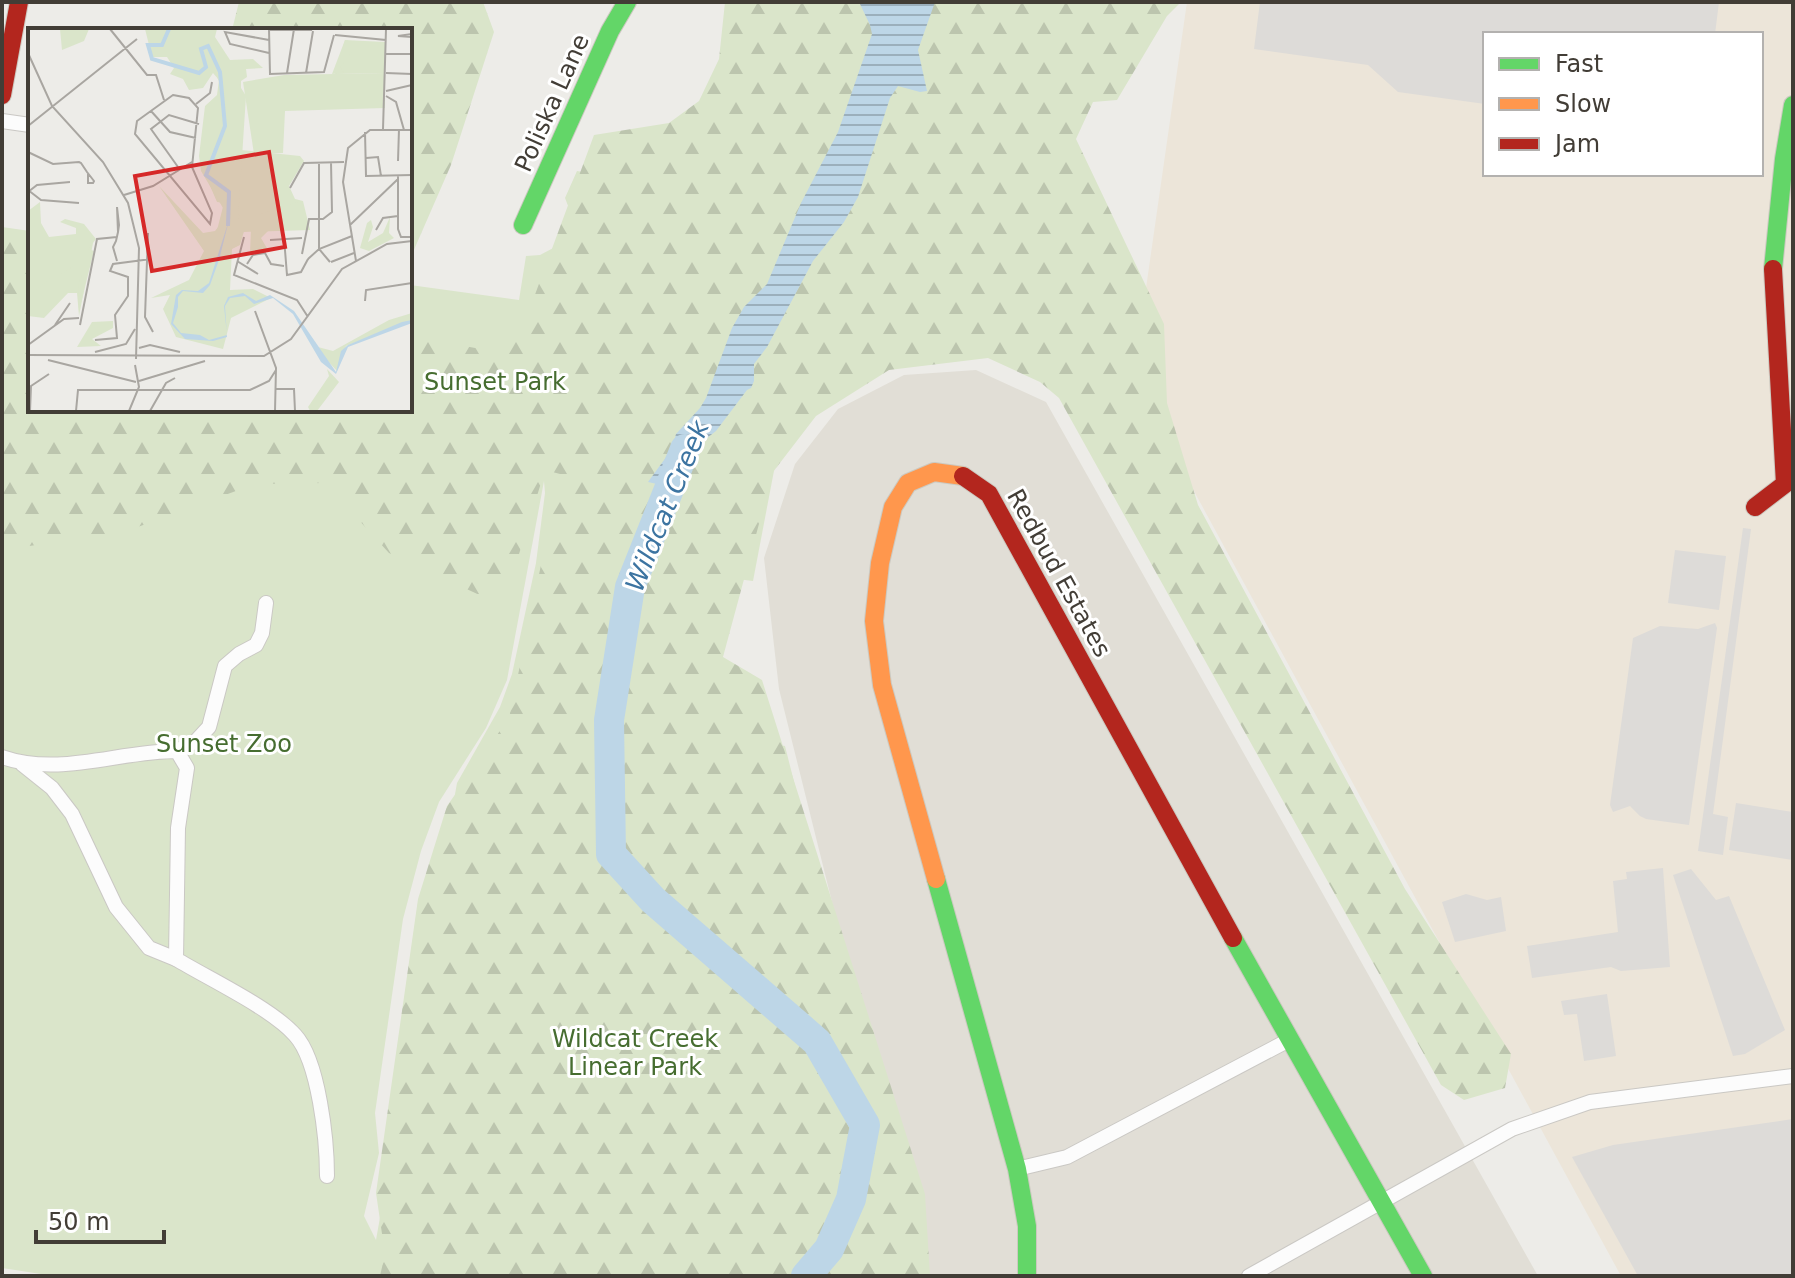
<svg xmlns="http://www.w3.org/2000/svg" width="1795" height="1278" font-family="'DejaVu Sans',sans-serif">
<style>
.residential{fill:#e1ded6}
.commercial{fill:#ece5d9;fill-rule:evenodd}
.green{fill:#dae5ca;fill-rule:evenodd}
.forest{fill:url(#forest-firs)}
.parking{fill:#dddbd8}
.water{fill:url(#water-rules)}
.lines{fill:none;stroke-linecap:round;stroke-linejoin:round}
.river{stroke:#bdd6e7;stroke-width:30}
.street-casing{stroke:#cac8c4;stroke-width:16}
.fast-casing{stroke:#ccc9c0;stroke-width:20}
.slow-casing{stroke:#ccc9c0;stroke-width:20}
.jam-casing{stroke:#ccc9c0;stroke-width:20}
.street{stroke:#fcfcfc;stroke-width:14}
.fast{stroke:#63d668;stroke-width:18}
.slow{stroke:#ff974d;stroke-width:18}
.jam{stroke:#b3261e;stroke-width:18}
.labels{text-anchor:middle;stroke-width:6;stroke-linejoin:round;paint-order:stroke}
.street-label{font-size:24px;fill:#423d36;stroke:#fff}
.park-label{font-size:24px;fill:#466d30;stroke:#fff}
.water-label{font-size:26px;font-style:italic;fill:#3c74a1;stroke:#fff}
.inset-river{fill:none;stroke:#bdd6e7;stroke-width:4}
.inset-road{fill:none;stroke:#a9a6a1;stroke-width:2}
.view{fill:#d62828;fill-opacity:0.15;stroke:#d62828;stroke-width:4}
.inset-edge{fill:none;stroke:#423d36;stroke-width:4}
</style>
<defs>
<pattern id="forest-firs" width="22" height="20" patternUnits="userSpaceOnUse" patternTransform="scale(2)"><rect width="22" height="20" fill="#dae5ca"/><path d="M5 1l3.5 6h-7zM16 11l3.5 6h-7z" fill="#bcc5ae"/></pattern>
<pattern id="water-rules" width="6" height="5" patternUnits="userSpaceOnUse" patternTransform="scale(2)"><rect width="6" height="5" fill="#bdd6e7"/><path d="M0 2.5h6" fill="none" stroke="#9bafbc"/></pattern>
</defs>
<rect width="100%" height="100%" fill="#edece8"/>
<!-- residential -->
<path class="residential" d="M976,370L1046,402L1538,1276H904L897,1163L779,689L764,558L795,464L838,409L904,375Z"/>
<!-- commercial -->
<path class="commercial" d="M1187,2H1793V1276H1621L1133,379ZM1485,34H1761V174H1485Z"/>
<!-- green -->
<path class="green" d="M577,171L697,191L878,328L777,455L753,581L729,578L701,731L785,746L891,1168L898,1276H54L2,1268V227L30,231V410H410V285L519,300L526,256L540,255L559,245L570,211L565,198ZM544,481L545,493L536,563L512,674L500,707L457,783L376,1240L364,1216L379,1153L375,1113L403,919L421,851L439,802L486,728L507,680Z"/>
<!-- forest -->
<g class="forest">
<path d="M239,2H348L366,4L483,2L494,32L451,165L410,259V30H232Z"/>
<path d="M725,2H1181L1167,16L1117,100L1093,102L1076,139L1164,324L1167,403L1198,505L1405,889L1511,1054L1505,1088L1464,1100L1441,1085L1059,398L1040,382L988,358L889,370L816,416L773,472L723,657L762,680L925,1194L930,1276H380L385,1254L376,1193L418,899L447,806L509,718L560,474L545,470L515,567L486,598L389,553L325,483L255,484L124,532L2,550V235L30,238V410H410V336L486,350L526,319L594,135L669,123L699,101L719,59Z"/>
</g>
<!-- parking -->
<g class="parking">
<path d="M1260,2H1719L1715,34H1485V104L1398,92L1368,65L1254,49Z"/>
<path d="M1743,528L1751,529L1713,814L1728,817L1723,855L1698,851Z"/>
<path d="M1675,550L1726,556L1719,610L1668,603Z"/>
<path d="M1715,623L1717,628L1689,825L1646,819L1640,816L1630,806L1613,812L1610,805L1633,638L1660,626L1698,629Z"/>
<path d="M1736,803L1793,812V860L1729,850Z"/>
<path d="M1663,868L1670,967L1621,971L1611,967L1532,978L1527,946L1618,932L1613,881L1627,879L1626,872Z"/>
<path d="M1691,869L1716,900L1729,896L1785,1030L1745,1054L1733,1056L1673,875Z"/>
<path d="M1466,894L1487,900L1501,897L1506,931L1455,942L1442,902Z"/>
<path d="M1607,994L1616,1056L1584,1061L1577,1014L1564,1015L1561,1001Z"/>
<path d="M1793,1119V1276H1638L1572,1157L1613,1145Z"/>
</g>
<!-- water -->
<path class="water" d="M859,2H935L918,50L927,91L920,92L898,86L890,98L858,197L844,222L813,261L767,347L754,364V381L751,388L747,390L716,431L698,445L679,489L648,482L672,449L676,434L700,408L706,398L732,328L744,307L767,284L801,203L838,132L872,34L870,25Z"/>
<g class="lines">
<!-- river -->
<path class="river" d="M685,449L630,587L609,720L611,854L653,900L817,1042L865,1125L851,1199L829,1249L806,1276"/>
<defs>
<g id="street">
<path d="M2,121L30,125"/>
<path d="M177,751L196,741L209,727L225,666L239,654L256,645L262,633L266,603"/>
<path d="M2,757C60,777 118,751 177,751L187,768L178,828L176,959C209,979 271,1008 295,1035C319,1061 327,1141 327,1176"/>
<path d="M22,764L52,788L72,814L116,907L149,948L176,959"/>
<path d="M1017,1169L1067,1157L1289,1040"/>
<path d="M1249,1276L1512,1129L1590,1102L1793,1076"/>
</g>
<g id="fast">
<path d="M523,225L610,31L627,2"/>
<path d="M1773,269L1784,159L1793,105"/>
<path d="M936,879L1017,1169L1027,1226V1276"/>
<path d="M1233,938L1423,1276"/>
</g>
<path id="slow" d="M936,879L882,685L874,621L880,563L893,507L908,483L934,472L963,476"/>
<g id="jam">
<path d="M2,95L19,2"/>
<path d="M963,476L989,494L1233,938"/>
<path d="M1755,507L1785,484L1773,269"/>
</g>
</defs>
<!-- street casing -->
<use href="#street" class="street-casing"/>
<!-- fast casing -->
<use href="#fast" class="fast-casing"/>
<!-- slow casing -->
<use href="#slow" class="slow-casing"/>
<!-- jam casing -->
<use href="#jam" class="jam-casing"/>
<!-- street -->
<use href="#street" class="street"/>
<!-- fast -->
<use href="#fast" class="fast"/>
<!-- slow -->
<use href="#slow" class="slow"/>
<!-- jam -->
<use href="#jam" class="jam"/>
</g>
<g class="labels">
<!-- street labels -->
<g class="street-label">
<text transform="translate(552 103) rotate(-66)" y="8">Poliska Lane</text>
<text transform="translate(1059 573) rotate(61)" y="8">Redbud Estates</text>
</g>
<!-- park labels -->
<g class="park-label">
<text x="495" y="390">Sunset Park</text>
<text x="224" y="752">Sunset Zoo</text>
<text x="635" y="1047">Wildcat Creek<tspan x="635" dy="28">Linear Park</tspan></text>
</g>
<!-- water labels -->
<g class="water-label">
<text transform="translate(667 506) rotate(-68)" y="9">Wildcat Creek</text>
</g>
</g>
<!-- overview -->
<g transform="translate(28 28)">
<rect width="384" height="384" fill="#edece8"/>
<path d="M317,12L357,14V45L307,46ZM213,48V122L272,128L276,133L261,158L267,171L275,173L282,202L215,204L212,214L203,215L200,244L188,206L196,175L189,174L176,144L194,60L189,49ZM0,210H66L51,288L49,265H40L16,290L0,288Z" fill="#dae5ca"/>
<path d="M32,1H61L56,13L34,22ZM117,1H189L187,9L202,32L225,31L235,40L218,41L219,49L210,55L218,68L210,191L214,181L227,188L270,174L258,189V200L240,203L233,210L240,222L222,226L223,200H217L212,217L204,221L202,262L225,261L243,270L203,290L195,321L148,309L135,281L142,267L123,270L161,252L176,223L131,158L175,205L187,203L194,194L195,180L173,143L171,128L177,78L189,67L191,52L185,45L175,60L161,62L155,51L142,46L146,40L139,29H124ZM317,12L325,14V23L312,39L316,45L304,46ZM12,174L13,195L21,209L48,206V200L32,194L37,191L56,196L68,211L60,221L66,223L51,283L50,256L55,245L47,237L34,246L27,245L0,270V183ZM362,189L361,205L366,210L341,223L332,220L339,195L343,192L345,199L340,214L355,205ZM384,285V292L318,318L309,343L286,318L305,323L361,292ZM85,293V300L64,311L73,318L49,319L64,294ZM299,341L311,354L289,383H282L280,379L301,348Z" fill="#dae5ca"/>
<path d="M357,45V80L257,83L255,125L226,126L215,54L256,47Z" fill="#dae5ca"/>
<path d="M201,192L192,228L196,232H191L182,257L175,265L155,263L150,269V279L145,295L153,305L172,307L181,312L199,307L196,278L200,269L215,265L228,273L242,267L266,283L308,344L313,323L320,317L374,294L384,292V295L320,319L308,346L293,334L265,286L245,270L226,276L217,268L202,270L197,278L199,309L185,313L157,311L143,296L148,267L154,262L170,263L181,255Z" fill="#bdd6e7"/>
<path class="inset-river" d="M141,1L134,17H120L124,31L171,45L178,39L173,21L180,18L192,44L197,98L178,147L201,164L200,198"/>
<path class="inset-road" d="M82,1L119,47H128L136,72M241,1L242,46L296,44L306,7M242,2H284M384,6L370,8L384,9M307,7L358,12M241,12L197,4L202,16L241,25M0,25L24,78L75,134L100,175L111,220L108,331M358,26H384M259,45L266,1M278,45L285,3M358,45L384,46M358,63L384,57M145,67L161,70L170,80L164,139L184,185L182,196L107,106L109,93ZM358,68L368,74L376,102M168,76L182,65L184,54M123,83L142,104L168,110M0,98L109,11M355,101L358,1M337,104L338,148L384,147M0,124L25,136L51,134L53,135L59,144L66,153L65,155H60V145M338,130L350,129L353,148M370,133L371,101M291,134V221L302,234M150,139L123,101L141,87L171,96M370,147V201L373,209H384M262,160L276,135L316,134M0,162L13,172L51,175M0,164L9,157L42,154M96,167L125,158L164,134M322,197L370,151M348,202L355,190L370,188M120,205L117,289L125,304M216,209L206,247L269,272L280,289M256,210L259,247L273,244L280,231M242,212L274,210M274,226L281,191H295L304,184L303,134M280,231L291,221L324,208M89,233L85,219L88,213L90,204L91,197L89,179L90,204M209,233L230,246M328,233L315,154L320,120L342,102H384M303,234L326,225M219,236L225,227L237,225L243,236L256,238M337,273L338,262L384,255M227,283L248,340L247,383M27,297L42,275M52,297L69,211L89,209M67,312L89,310L87,287L100,268V249L82,243L85,236L123,231M0,317L36,291L51,290M111,320L122,317L152,324M67,324L98,316L107,301M0,327L236,328L263,311L314,241L359,216L384,213M20,332L108,354M111,353L177,333M248,361H266L267,383M2,383L3,358L21,346M48,383L50,362H222L241,353L248,342M101,383L111,359L107,337M122,383L138,355L147,350"/>
<path class="view" d="M241,124L257,219L124,243L107,148Z"/>
<rect width="384" height="384" class="inset-edge"/>
</g>
<!-- border -->
<rect width="1795" height="1278" fill="none" stroke="#423d36" stroke-width="8"/>
<!-- legend -->
<rect x="1483" y="32" width="280" height="144" fill="#ffffff" stroke="#b3b1af" stroke-width="2"/>
<rect x="1499" y="58" width="40" height="12" fill="#63d668" stroke="#b3b1af" stroke-width="2"/>
<text x="1555" y="72" font-size="24" fill="#423d36">Fast</text>
<rect x="1499" y="98" width="40" height="12" fill="#ff974d" stroke="#b3b1af" stroke-width="2"/>
<text x="1555" y="112" font-size="24" fill="#423d36">Slow</text>
<rect x="1499" y="138" width="40" height="12" fill="#b3261e" stroke="#b3b1af" stroke-width="2"/>
<text x="1555" y="152" font-size="24" fill="#423d36">Jam</text>
<!-- scale -->
<path d="M36 1230v12h128v-12" fill="none" stroke="#423d36" stroke-width="4"/>
<text x="48" y="1230" font-size="24" fill="#423d36" stroke="#ffffff" stroke-width="6" paint-order="stroke">50 m</text>
</svg>
